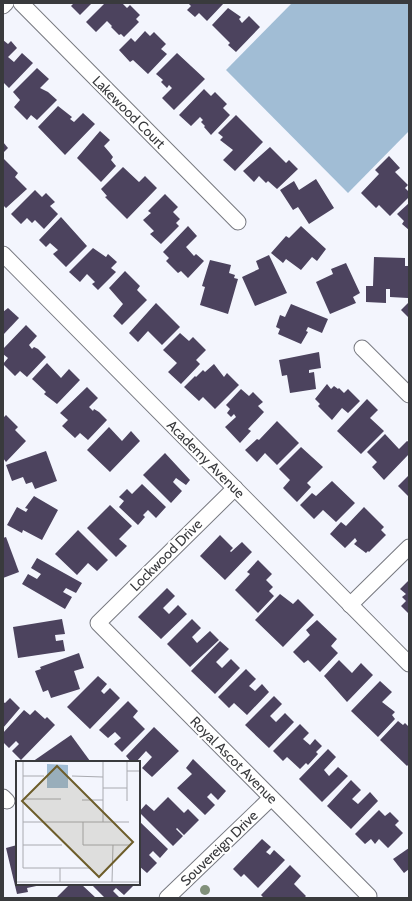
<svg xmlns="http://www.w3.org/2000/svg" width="412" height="901" font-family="Cabin,sans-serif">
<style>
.water{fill:#a1bdd5}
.building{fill:#4c435e}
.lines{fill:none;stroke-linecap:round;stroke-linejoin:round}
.minor-casing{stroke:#777980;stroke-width:17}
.minor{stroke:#fff;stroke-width:15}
.tree{fill:#81907b}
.labels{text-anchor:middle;stroke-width:4;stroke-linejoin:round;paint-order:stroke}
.street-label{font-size:14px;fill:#393a3d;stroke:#fff}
.inset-road{fill:none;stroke:#a9aab0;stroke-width:1}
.view{fill:#6d5d2a;fill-opacity:0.15;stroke:#6d5d2a;stroke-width:2}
.inset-edge{fill:none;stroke:#393a3d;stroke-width:2}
</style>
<rect width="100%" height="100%" fill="#f3f5fd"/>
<!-- water -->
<path class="water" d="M292,3H409V131L348,193L226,70Z"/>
<!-- building -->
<g class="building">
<path d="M74,3H92L80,15L71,6Z"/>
<path d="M105,3H122L127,8L130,5L140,15L136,19L139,22L124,37L121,34L119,35L111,27L112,26L107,21L96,32L86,22Z"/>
<path d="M188,3H224L207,21L199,13L195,17L187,10L191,6Z"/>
<path d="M228,8L241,17L239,19L242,23L249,16L260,27L236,52L228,45L230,43L212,25Z"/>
<path d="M145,31L150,36L154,32L166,44L161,49L167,54L148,74L133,60L130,62L119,50L131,38L135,42Z"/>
<path d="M3,40L8,44L11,41L17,48L8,57L14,62L22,53L33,63L9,88L3,82Z"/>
<path d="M177,53L205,79L174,110L162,98L172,88L169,85L167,88L161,82L163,80L156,74Z"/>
<path d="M37,68L49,79L40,88L48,92L57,100L37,120L31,115L27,120L14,107L20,100L13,92Z"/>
<path d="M204,89L211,96L215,92L227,104L223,108L230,115L211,135L204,127L205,126L201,122L203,120L200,117L191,126L179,115Z"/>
<path d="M58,106L72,117L70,119L74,122L83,113L95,124L65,155L38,127Z"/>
<path d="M236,115L263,142L235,171L223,160L233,150L220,140L223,137L218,133Z"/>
<path d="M100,131L110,140L104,146L110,153L113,157L111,160L116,166L101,182L77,158Z"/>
<path d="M3,142L8,148L3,153Z"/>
<path d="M270,147L286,163L289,160L298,169L277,189L268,181L266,183L259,176L254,182L243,171Z"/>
<path d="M389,156L400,168L395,172L408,185L405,188L409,192V197L390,216L379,205L376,208L361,193L379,174L375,170Z"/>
<path d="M3,158L18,173L15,177L27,189L6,208L3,205Z"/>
<path d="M123,167L139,182L145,176L157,188L127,219L105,197L107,196L101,189Z"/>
<path d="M316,179L334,208L309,224L298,207L293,210L280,190L294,181L299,190Z"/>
<path d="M35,190L42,197L46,193L55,202L50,206L58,214L44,229L35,220L32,223L27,218L21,224L11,214Z"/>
<path d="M165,194L178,207L173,212L180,219L176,223L179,226L161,244L150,234L154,231L143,220L151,213L148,211Z"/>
<path d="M409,203V230L402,224L404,221L397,214Z"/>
<path d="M61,217L87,246L66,267L53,254L58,250L50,243L46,247L39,240Z"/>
<path d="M188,226L197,236L186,247L194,256L196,254L204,261L188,278L181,271L178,273L166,261L169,258L163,252Z"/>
<path d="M301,226L326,249L317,261L312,257L301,270L286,259L283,263L271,253L286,236L289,238Z"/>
<path d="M93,248L106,257L108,254L117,262L111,268L116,272L98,290L92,284L95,282L87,274L80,282L69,272Z"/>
<path d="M269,255L287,293L255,306L242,277L259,269L256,261Z"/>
<path d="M374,257L405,258V266H409L408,298L390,297V289H386V303L366,302V286H373Z"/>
<path d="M210,260L231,265L229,273L235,275L234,278L238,279L228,314L200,305L205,287L202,286Z"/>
<path d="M346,263L360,293L353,297L356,303L330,314L316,282L333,274L331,269Z"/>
<path d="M125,271L140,286L137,290L147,300L122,325L113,316L123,304L109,288Z"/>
<path d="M409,302V318L401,310Z"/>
<path d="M156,303L180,327L162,345L148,331L138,342L129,333Z"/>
<path d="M291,304L328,319L322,333L308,327L306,331L308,332L301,344L278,334L280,329L276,327L280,315L285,317Z"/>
<path d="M8,308L19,318L3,335V312Z"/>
<path d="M26,325L37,336L29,345L32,349L34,347L38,349L46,357L27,377L20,371L15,376L3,364L8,358L3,354V349Z"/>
<path d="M180,333L189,341L193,337L206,350L196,360L200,364L181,384L168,372L177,363L163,350Z"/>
<path d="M319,352L321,368L309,370V373L314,372L316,389L290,393L287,375L282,376L279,360Z"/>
<path d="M47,363L61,378L69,369L80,380L57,404L44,394L46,392L32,379Z"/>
<path d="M214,364L224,377L227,373L239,385L215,409L203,397L199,401L184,387L195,376L196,377L203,370L205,372Z"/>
<path d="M327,384L331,389L334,386L338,389L339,388L344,393L348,389L360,401L348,413L342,408L332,420L318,406L320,404L315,399Z"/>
<path d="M87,387L98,398L89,407L93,411L94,409L99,412L107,420L88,440L80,433L75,438L62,426L68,420L60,413Z"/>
<path d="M241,389L249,396L253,392L263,402L258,406L264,412L248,429L251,431L240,443L225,427L236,417L234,414L231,417L227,413L230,409L226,405Z"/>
<path d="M367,399L378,410L370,418L384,431L361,454L337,431Z"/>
<path d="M6,415L18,427L15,430L26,441L6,462L3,458V418Z"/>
<path d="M277,421L299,443L277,465L265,453L257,462L245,450L257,439L259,440Z"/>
<path d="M109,427L122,441L131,431L140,441L110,472L87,450Z"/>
<path d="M385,434L399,449L407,441L409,442V454L384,480L372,467L377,462L367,452Z"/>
<path d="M301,447L323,467L307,483L311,487L297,502L283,488L290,480L279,469Z"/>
<path d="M46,451L57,481L35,489L32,482L26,484L23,477L12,481L6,465Z"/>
<path d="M165,453L190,480L186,485L176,478L173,482L182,491L171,503L143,475Z"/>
<path d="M409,475V497L398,486Z"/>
<path d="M332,481L355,503L336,522L323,510L314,519L300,505L312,493L316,496Z"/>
<path d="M142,484L166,507L156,518L148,510L143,515L145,517L138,525L119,507L124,501L119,497L127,489L132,494Z"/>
<path d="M34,496L58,510L42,540L23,530L22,533L7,525L17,507L26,512L28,509L25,508Z"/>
<path d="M110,505L132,526L119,539L127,546L116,557L87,528Z"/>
<path d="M364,507L384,527L381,530L386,535L369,552L368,551L366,553L354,544L357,541L355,538L345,548L330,534L341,522L346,526Z"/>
<path d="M78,530L108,560L97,571L88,563L77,575L55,554Z"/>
<path d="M220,535L233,548L230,551L231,552L242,542L252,552L225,580L200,556Z"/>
<path d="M6,537L19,572L3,578V538Z"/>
<path d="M37,558L82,583L76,593L66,588L63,592L72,597L65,609L22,584L28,574L37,579L41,574L31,568Z"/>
<path d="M258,560L272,574L266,580L273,587L269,591L274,596L258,613L235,590L250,574L247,572Z"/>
<path d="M409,580V614L401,606L406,601L402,597L406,594L400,589Z"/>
<path d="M167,588L175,596L163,608L169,614L178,605L187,614L161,639L138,617Z"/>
<path d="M280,594L293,604L298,599L314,615L283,647L255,620Z"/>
<path d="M62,619L65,634L55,635L56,641L63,640L65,651L18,658L13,627Z"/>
<path d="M192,619L201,628L192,637L197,643L210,631L219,640L190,667L167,644Z"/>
<path d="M317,620L337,639L331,646L338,653L320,672L308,660L304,663L293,652L310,635L306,630Z"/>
<path d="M220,641L229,649L216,662L222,668L231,659L240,668L215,694L191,671Z"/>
<path d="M79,653L84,668L74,671L80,689L51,698L48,690L43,692L35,671L41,669L40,667Z"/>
<path d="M339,660L352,673L361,663L373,675L347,702L324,676Z"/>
<path d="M246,669L256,679L249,686L255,691L262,684L269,692L247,715L234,703L229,708L218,697Z"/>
<path d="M98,676L107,684L101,691L104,694L110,688L120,698L90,729L67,707Z"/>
<path d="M380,681L392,692L382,702L395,712L392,715L395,719L378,737L351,711Z"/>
<path d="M274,696L282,704L270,716L276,722L285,713L294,722L269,748L245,725Z"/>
<path d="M10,698L20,708L3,728V702L5,703Z"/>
<path d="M128,701L138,711L133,717L145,729L122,752L114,744L121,738L115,732L108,738L99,730Z"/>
<path d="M24,710L30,715L35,710L45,719L47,717L55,725L21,760L12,751L19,744L16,741L9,748L3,742V733Z"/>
<path d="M398,721L403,725L405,723L409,727V764L407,766L380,740Z"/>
<path d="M300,724L309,733L303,739L310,745L315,739L322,746L316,752L318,754L308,765L306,763L300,769L287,757L283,761L273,751Z"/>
<path d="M154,727L179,751L152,777L142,768L152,757L146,751L136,762H131L126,756Z"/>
<path d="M71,735L90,761L32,762Z"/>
<path d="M328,749L336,757L324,770L329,776L338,767L348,776L322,802L299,779Z"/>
<path d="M193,759L226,791L218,800L211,793L207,797L215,805L205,815L177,788L192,774L186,768Z"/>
<path d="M351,780L361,790L352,799L358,804L370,792L378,801L351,829L327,806Z"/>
<path d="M168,797L184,813L188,809L199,820L184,835L177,828L176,829L183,836L173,846L139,812L146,804L154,811Z"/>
<path d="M379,810L385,816L390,812L399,821L395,825L403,833L388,848L379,839L375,844L371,839L365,844L355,834Z"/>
<path d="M139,821L168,849L160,858L153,851L149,855L157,863L147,873L139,866Z"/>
<path d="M262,839L271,847L266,852L270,855L274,850L285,860L258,888L244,874L241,877L233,869Z"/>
<path d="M17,845V884L41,885L27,888L28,892L17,894L6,848Z"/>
<path d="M409,848V869L404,873L393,859Z"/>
<path d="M290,865L301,876L294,884L306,896L304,898H264L261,895Z"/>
<path d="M68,884H81L96,898H56L69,885Z"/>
<path d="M91,884H135L124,895L116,888L113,891L120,898H105Z"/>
</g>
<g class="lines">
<defs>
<g id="minor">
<path d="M21,3L238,222"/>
<path d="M3,6L6,3"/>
<path d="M3,254L409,664"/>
<path d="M362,348L409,395"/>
<path d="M235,488L98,623L369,896"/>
<path d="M350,605L409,547"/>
<path d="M3,797L7,801"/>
<path d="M167,898L271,798"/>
</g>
</defs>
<!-- minor casing -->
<use href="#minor" class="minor-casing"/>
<!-- minor -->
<use href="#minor" class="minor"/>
</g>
<!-- trees -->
<circle class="tree" cx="205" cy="890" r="5"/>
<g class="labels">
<!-- street labels -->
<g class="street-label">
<text transform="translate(129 112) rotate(45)" y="5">Lakewood Court</text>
<text transform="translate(206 459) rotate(45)" y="5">Academy Avenue</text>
<text transform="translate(166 555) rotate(-45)" y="5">Lockwood Drive</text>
<text transform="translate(234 760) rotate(45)" y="5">Royal Ascot Avenue</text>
<text transform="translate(219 848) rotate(-44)" y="5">Souvereign Drive</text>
</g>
</g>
<!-- overview -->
<g transform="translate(16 761)">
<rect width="124" height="124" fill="#f3f5fd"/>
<path d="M31,3L52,4V27H31Z" fill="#a1bdd5"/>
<path class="inset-road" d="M7,0V107H75M111,10H124M7,15H28M56,15L87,16M87,27H111M7,38H45M66,39H87M111,40V0M7,61H113M67,61V84H113M87,61V0M7,84H46M0,121H124M44,121V107M96,121L97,84"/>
<path class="view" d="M41,5L117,81L83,116L6,40Z"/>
<rect width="124" height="124" class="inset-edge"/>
</g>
<!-- border -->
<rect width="412" height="901" fill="none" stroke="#393a3d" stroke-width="8"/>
</svg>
